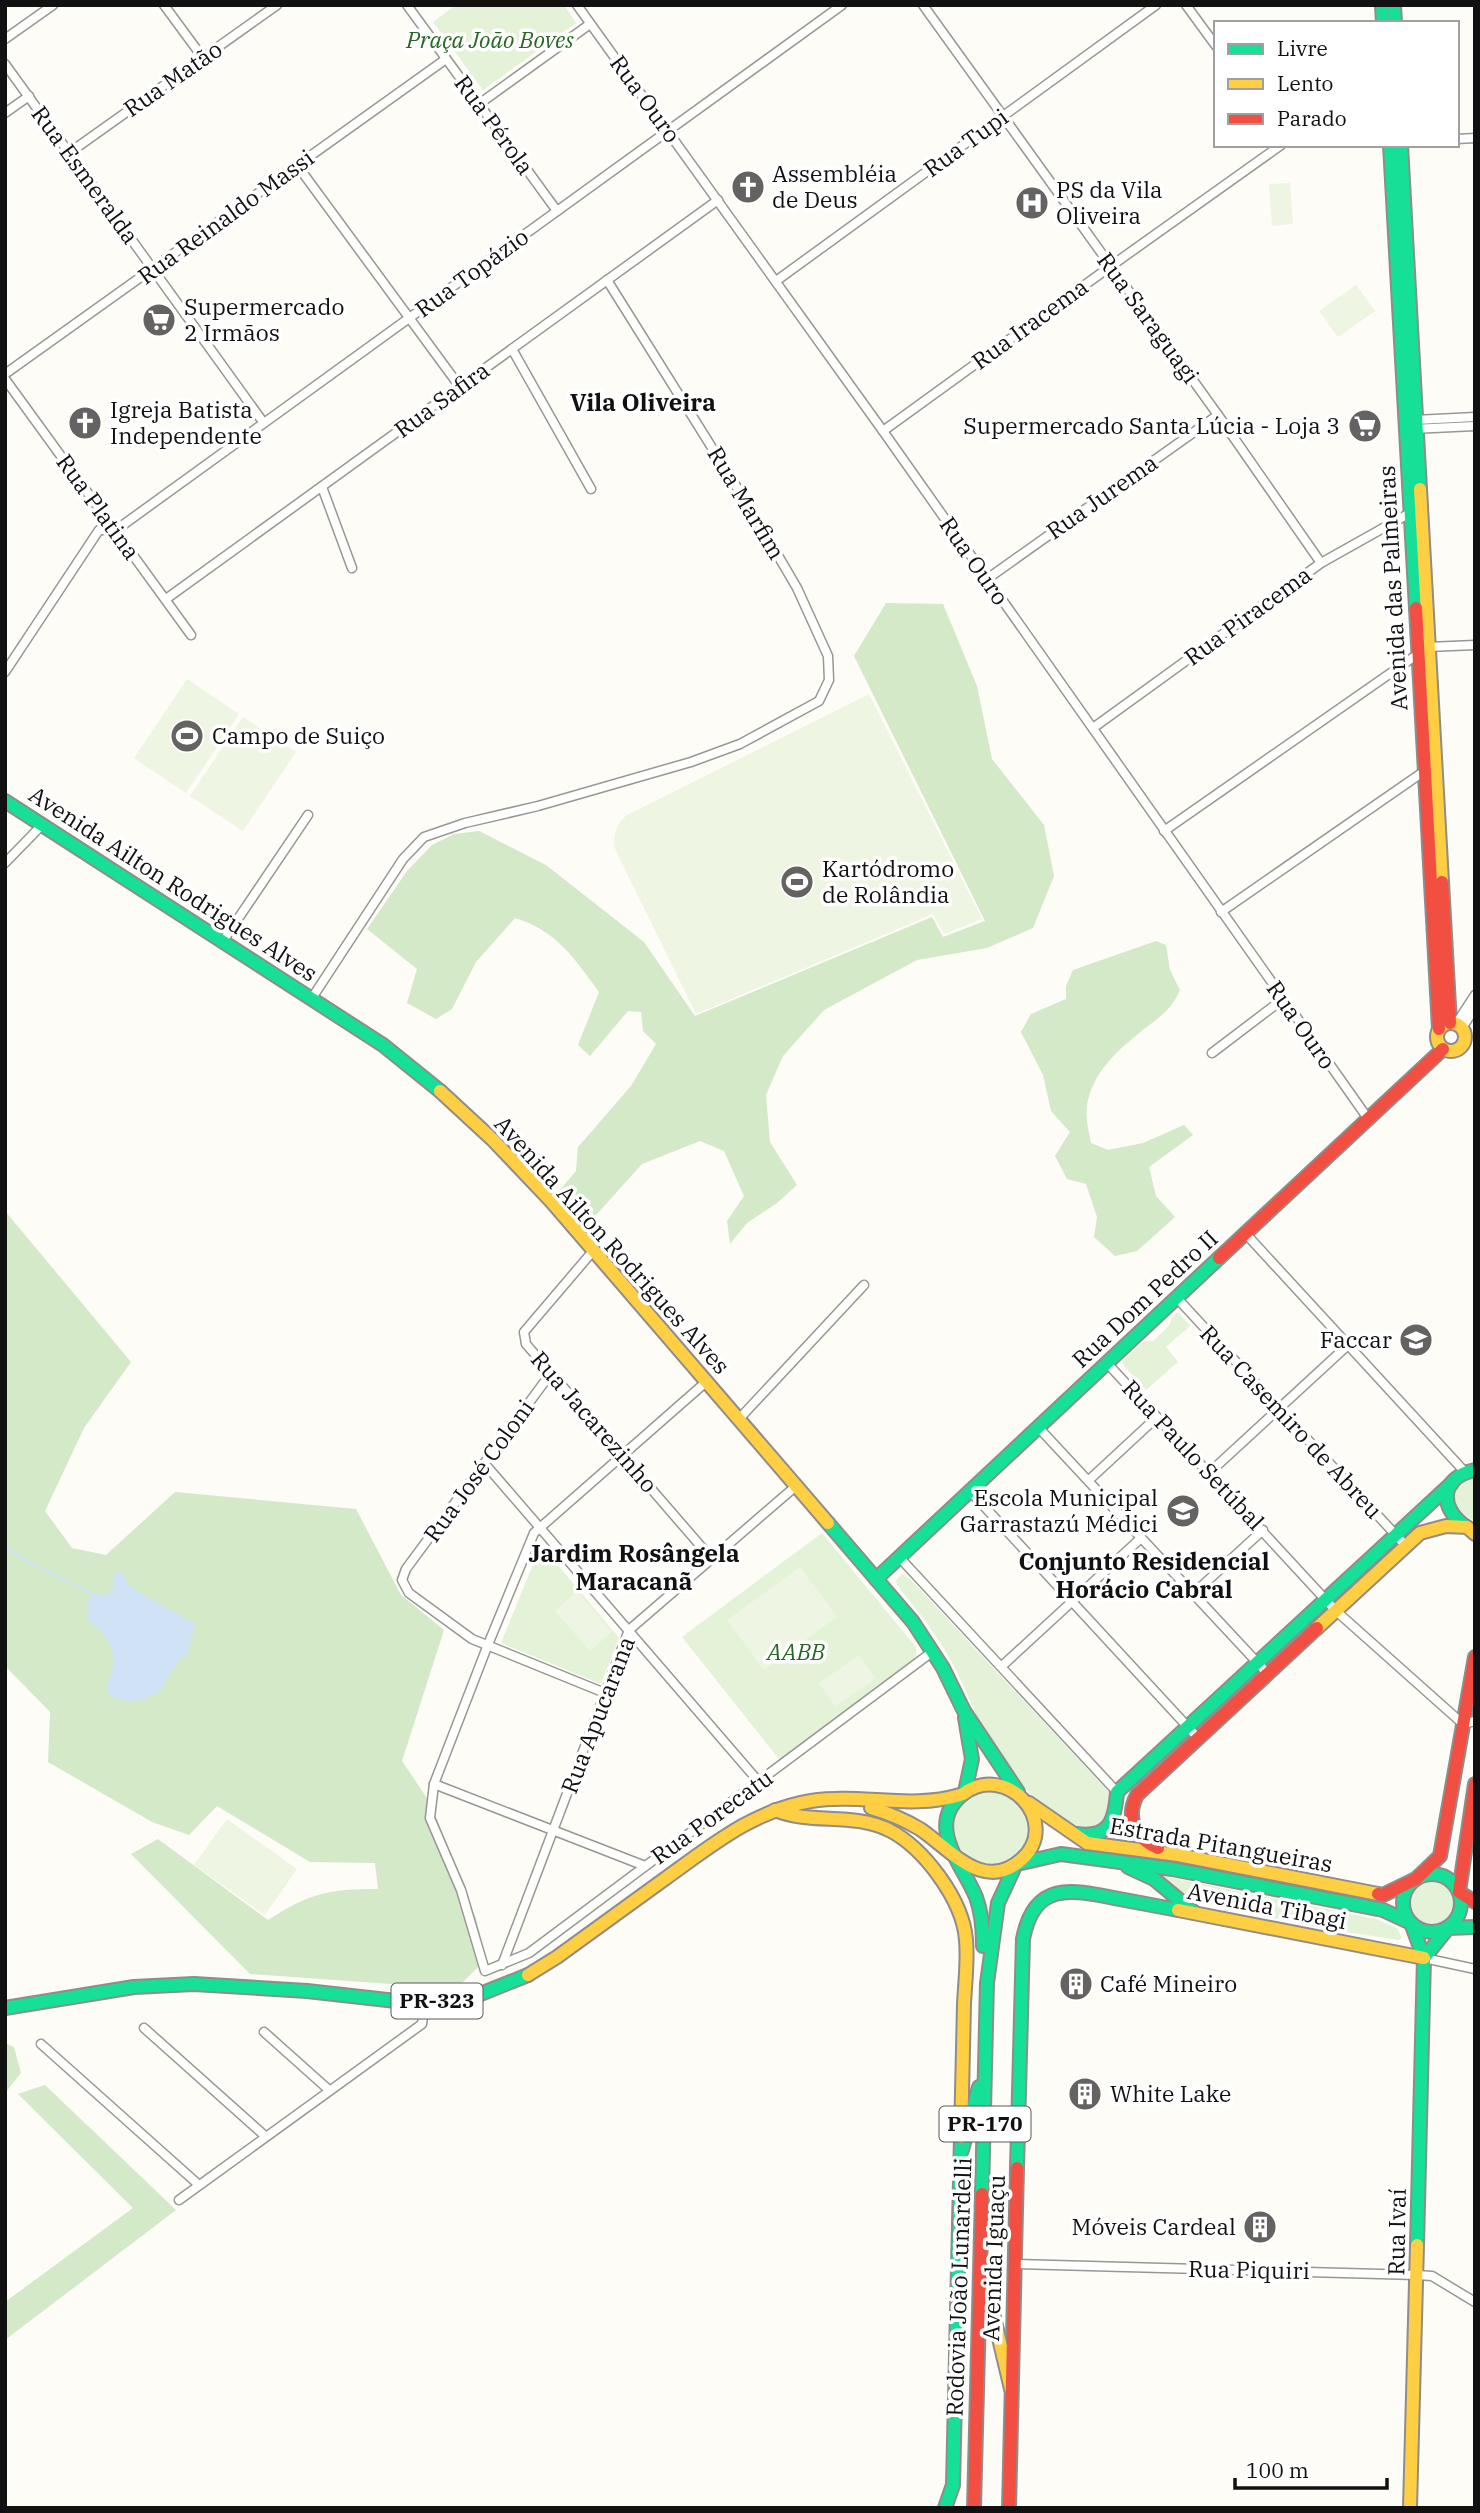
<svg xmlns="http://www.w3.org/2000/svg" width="1480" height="2513" font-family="'IBM Plex Serif',serif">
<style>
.green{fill:#e4f2d8}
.forest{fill:#d3e9c7}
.pitch{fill:#eef5e2}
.water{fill:#d0e2f5}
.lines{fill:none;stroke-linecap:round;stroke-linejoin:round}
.stream{stroke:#d0e2f5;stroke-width:2.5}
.street-casing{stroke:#979795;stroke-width:11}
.fast-casing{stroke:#8e8d8b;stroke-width:16}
.slow-casing{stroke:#8e8d8b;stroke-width:16}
.jam-casing{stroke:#8e8d8b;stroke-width:16}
.street{stroke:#fffffe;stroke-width:8}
.fast{stroke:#16e098;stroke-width:12}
.slow{stroke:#ffcf43;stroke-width:12}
.jam{stroke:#f24e42;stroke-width:12}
.labels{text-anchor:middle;stroke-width:7;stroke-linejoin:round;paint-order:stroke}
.shield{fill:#fff;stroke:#585858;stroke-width:2}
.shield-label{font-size:21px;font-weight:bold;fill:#111}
.park-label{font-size:23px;font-style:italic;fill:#276723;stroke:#fff}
.street-label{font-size:23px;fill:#111;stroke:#fff}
.poi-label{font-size:23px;fill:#111;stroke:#fff;text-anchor:start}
.neighbourhood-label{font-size:24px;font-weight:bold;fill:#111;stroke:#fff}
</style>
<rect width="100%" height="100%" fill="#fdfcf7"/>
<!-- green -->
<g class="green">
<path d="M456,5H564L576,23L483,90L433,22Z"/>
<path d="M1178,1312L1190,1326L1166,1347L1178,1362L1146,1390L1124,1366L1122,1361L1144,1341H1153L1169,1326L1172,1317Z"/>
<path d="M1475,1477V1520H1473L1458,1511C1449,1495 1457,1480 1475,1477Z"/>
<path d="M822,1533L916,1647V1656L910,1664L782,1763L682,1637Z"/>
<path d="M541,1545L619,1638L601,1684L501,1643Z"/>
<path d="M902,1574L911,1580L1109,1792C1111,1804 1110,1819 1099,1826C1063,1848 998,1758 984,1731C971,1706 962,1678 947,1654C933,1629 915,1608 897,1585L896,1580Z"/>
<circle cx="991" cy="1828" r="37"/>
<path d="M1163,1876L1376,1919L1397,1928L1402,1938L1399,1940L1326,1929L1189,1900L1162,1878Z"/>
<circle cx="1433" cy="1904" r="22"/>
</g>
<!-- forest -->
<g class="forest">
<path d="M886,603L943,604L977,686L992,759L1044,825L1054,876L1033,928L987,948L917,960L824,1010L783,1056L766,1095L770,1142L797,1185L777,1203L747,1223L730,1244L727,1221L744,1196L724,1151L700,1141L642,1164L588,1224L557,1193L576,1171L578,1147L631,1086L656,1044L643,1031L641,1012L628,1011L590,1056L578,1045L599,992C575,959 556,930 515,918L476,962L452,1009L436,1019L407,1003L417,969L367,929L407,871L432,845L454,834L479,831L546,865L644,942L695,1016L932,917L943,937L985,921L854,656Z"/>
<path d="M1156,941L1166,945L1170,970L1180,990C1171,1010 1161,1016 1144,1029C1118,1050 1093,1071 1087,1105C1085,1117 1089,1132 1091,1143L1108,1150L1143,1143L1184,1125L1193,1135L1149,1167L1156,1196L1175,1217L1137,1251L1115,1256L1094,1237L1097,1217L1086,1184L1067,1179L1055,1156L1070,1132L1051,1111L1043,1075L1021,1032L1031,1014L1066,999V986L1073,970Z"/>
<path d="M5,1211L131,1362L84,1428L45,1511L72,1548L106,1555L175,1492L356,1509L401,1595L444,1630L402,1761L431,1804L476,1918L486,1959L463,1982L447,1988L250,1974L131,1854L158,1839L268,1920C310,1893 328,1889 378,1889L375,1863L310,1862L217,1806L189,1835L152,1822L48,1762L50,1712L5,1666Z"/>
<path d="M5,2043L14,2047L21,2073L5,2093Z"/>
<path d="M45,2085L176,2210L5,2340V2302L133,2208L18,2094Z"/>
</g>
<!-- pitch -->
<g class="pitch">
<path d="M1290,183L1293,224L1272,226L1269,184Z"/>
<path d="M1356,285L1375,311L1338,337L1319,311Z"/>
<path d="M187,679L239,714L186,793L134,758Z"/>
<path d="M869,694L982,919L944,934L933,914L696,1014L615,849C613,836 616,824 627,815Z"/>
<path d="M243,717L296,752L243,831L190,796Z"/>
<path d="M800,1567L837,1617L764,1670L727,1620Z"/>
<path d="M577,1591L612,1632L590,1651L555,1611Z"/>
<path d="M859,1655L876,1678L835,1707L819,1683Z"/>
<path d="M227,1819L297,1869L265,1915L194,1865Z"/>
</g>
<!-- water -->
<path class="water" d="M119,1570L123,1573L129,1586L195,1624L187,1655L178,1661L160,1691L145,1699L130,1702L109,1696L106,1686C120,1660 113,1636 88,1621V1601L95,1593L105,1595L114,1589V1575Z"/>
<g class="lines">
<!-- stream -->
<path class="stream" d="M5,1547L23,1559L94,1595"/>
<defs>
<g id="street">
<path d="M164,5L203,58"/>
<path d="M407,5L557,211"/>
<path d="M577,5L883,431L1369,1120"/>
<path d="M923,5L1218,415L1321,563"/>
<path d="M1186,5L1216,46"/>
<path d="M5,39L53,5"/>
<path d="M5,64L263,422"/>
<path d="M479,104L590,24"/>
<path d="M5,113L29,96"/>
<path d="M1457,139L1475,138"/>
<path d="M69,153L277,5"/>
<path d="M297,165L460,387"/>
<path d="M776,281L1156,5"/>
<path d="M512,349L591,489"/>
<path d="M5,374L446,59"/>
<path d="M5,379L191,635"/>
<path d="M1415,420L1475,417"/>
<path d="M1412,429L1475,426"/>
<path d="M883,431L1111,266L1281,145"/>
<path d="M322,487L352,568"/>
<path d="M987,579L1218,415"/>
<path d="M166,599L718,200"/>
<path d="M5,672L99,530H116L842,5"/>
<path d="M1093,728L1321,563L1410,513"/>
<path d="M1164,831L1428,647L1475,645"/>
<path d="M5,863L42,825"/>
<path d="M1221,912L1426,770"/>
<path d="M223,941L308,815"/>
<path d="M312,998L403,859L424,837L465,823L538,806L691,762L740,744L819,701L829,680L828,656L797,588L756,518L607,280"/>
<path d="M1456,1024L1475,995"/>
<path d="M1462,1028L1475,1008"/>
<path d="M1212,1053L1283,999"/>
<path d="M1246,1234L1464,1471"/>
<path d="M593,1251L524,1332L526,1344L711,1558"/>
<path d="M1177,1298L1405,1545"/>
<path d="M1107,1363L1335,1610L1463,1724L1475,1721"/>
<path d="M551,1373L406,1569L402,1580L409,1593L472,1639L605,1693"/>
<path d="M706,1382L534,1533L487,1647L434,1784L430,1818L461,1890L485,1971L529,1953L932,1652"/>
<path d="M739,1419L864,1285"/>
<path d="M1038,1427L1267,1673"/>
<path d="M485,1464L759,1782"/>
<path d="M1209,1473L1348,1345"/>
<path d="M1089,1480L1157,1417"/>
<path d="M970,1491L1198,1738"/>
<path d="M900,1558L1117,1792"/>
<path d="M1193,1594L1263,1530"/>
<path d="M1002,1666L1141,1538"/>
<path d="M434,1784L645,1866"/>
<path d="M1424,1958L1475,1969"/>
<path d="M502,1965L629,1630L796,1486"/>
<path d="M144,2028L265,2136"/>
<path d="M264,2032L329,2090"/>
<path d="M41,2044L199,2185"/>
<path d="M179,2200L422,2024L425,2002"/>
<path d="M1016,2264L1417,2275L1432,2276L1475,2302"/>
</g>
<g id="fast">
<path d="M1382,5L1383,23"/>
<path d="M1394,5L1395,23"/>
<path d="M1390,145L1416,608"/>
<path d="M1401,145L1420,489"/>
<path d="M5,801L383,1045L440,1091"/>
<path d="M828,1523L913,1622L943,1668L964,1711L1018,1792"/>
<path d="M1465,1526C1438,1507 1441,1477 1475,1470"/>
<path d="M876,1579L1219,1258"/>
<path d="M965,1718L972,1759L965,1792"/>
<path d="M963,1794C924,1825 963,1865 976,1897C982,1913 983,1929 983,1946"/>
<path d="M1076,1834C1109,1839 1115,1821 1117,1792L1452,1483"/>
<path d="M1017,1864L1061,1854L1172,1869L1383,1910L1411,1923L1424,1958L1417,2245"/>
<path d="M1128,1867L1154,1879L1195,1913"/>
<circle cx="1432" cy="1903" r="29"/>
<path d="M1424,1958L1448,1928L1475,1927"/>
<path d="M5,2008L134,1987L194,1984L307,1991L405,2002L453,2001L473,1997L528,1975"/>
<path d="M962,2150L979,2087"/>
<path d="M1017,2168L1023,1939C1034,1882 1070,1889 1114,1898C1136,1902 1157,1906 1178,1910"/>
<path d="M982,2194L987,1983L998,1903L1016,1864"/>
<path d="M945,2508L953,2485L961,2137"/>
</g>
<g id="slow">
<path d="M1420,489L1442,882"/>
<circle cx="1451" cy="1037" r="14"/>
<path d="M440,1091L492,1139L551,1201L828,1523"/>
<path d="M1317,1628L1420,1533L1446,1526L1467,1527L1475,1534"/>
<path d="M1029,1803L1087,1843L1178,1855L1378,1894"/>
<path d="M871,1808C888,1813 905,1820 920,1829C950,1849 984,1894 1022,1859C1062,1822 1006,1761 963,1794"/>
<path d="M775,1810C812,1825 852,1812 889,1830C924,1848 963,1900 966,1940C968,1961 965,1983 964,2004C963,2048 962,2092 961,2137"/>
<path d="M1178,1910L1424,1958"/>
<path d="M528,1975L557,1957C593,1931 629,1905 666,1878C711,1846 754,1810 811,1801C861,1793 910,1810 960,1795"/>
<path d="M987,2288L1011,2389"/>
<path d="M1410,2508L1417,2245"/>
</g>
<g id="jam">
<path d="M1416,608L1439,1029"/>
<path d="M1442,882L1450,1023"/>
<path d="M1219,1258L1443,1049"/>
<path d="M1475,1784L1459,1892L1475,1902"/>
<path d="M1158,1848C1135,1838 1125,1818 1137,1795L1317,1628"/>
<path d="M1378,1894L1383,1895L1416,1879L1440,1856L1475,1657"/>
<path d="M974,2508L982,2194"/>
<path d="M1009,2508L1017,2168"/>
</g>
</defs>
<!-- street casing -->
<use href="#street" class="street-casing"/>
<!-- fast casing -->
<use href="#fast" class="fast-casing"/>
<!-- slow casing -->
<use href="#slow" class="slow-casing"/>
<!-- jam casing -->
<use href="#jam" class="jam-casing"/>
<!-- street -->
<use href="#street" class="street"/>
<!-- fast -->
<use href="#fast" class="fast"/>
<!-- slow -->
<use href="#slow" class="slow"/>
<!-- jam -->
<use href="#jam" class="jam"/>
</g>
<!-- icons -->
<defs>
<symbol id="church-disc" viewBox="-11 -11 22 22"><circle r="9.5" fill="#646362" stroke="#fff"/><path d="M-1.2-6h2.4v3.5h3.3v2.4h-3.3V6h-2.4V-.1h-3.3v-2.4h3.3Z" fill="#fff"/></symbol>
<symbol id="hospital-disc" viewBox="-11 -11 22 22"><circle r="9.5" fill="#646362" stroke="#fff"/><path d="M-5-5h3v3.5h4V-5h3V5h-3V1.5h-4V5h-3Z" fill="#fff"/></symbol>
<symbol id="supermarket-disc" viewBox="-11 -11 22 22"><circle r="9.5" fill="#646362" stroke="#fff"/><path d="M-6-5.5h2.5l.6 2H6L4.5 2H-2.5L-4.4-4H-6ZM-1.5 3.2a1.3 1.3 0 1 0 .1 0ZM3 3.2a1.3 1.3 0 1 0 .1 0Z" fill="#fff"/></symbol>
<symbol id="stadium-disc" viewBox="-11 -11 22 22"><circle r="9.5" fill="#646362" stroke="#fff"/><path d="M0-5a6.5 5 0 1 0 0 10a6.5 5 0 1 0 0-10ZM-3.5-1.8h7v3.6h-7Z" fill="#fff"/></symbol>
<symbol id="university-disc" viewBox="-11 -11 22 22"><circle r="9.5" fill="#646362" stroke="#fff"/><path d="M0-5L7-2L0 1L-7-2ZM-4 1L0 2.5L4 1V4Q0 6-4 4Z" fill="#fff"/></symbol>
<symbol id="school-disc" viewBox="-11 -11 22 22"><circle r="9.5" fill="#646362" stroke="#fff"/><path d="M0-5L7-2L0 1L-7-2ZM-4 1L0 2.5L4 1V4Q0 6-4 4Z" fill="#fff"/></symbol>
<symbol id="building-disc" viewBox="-11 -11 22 22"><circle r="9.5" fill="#646362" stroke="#fff"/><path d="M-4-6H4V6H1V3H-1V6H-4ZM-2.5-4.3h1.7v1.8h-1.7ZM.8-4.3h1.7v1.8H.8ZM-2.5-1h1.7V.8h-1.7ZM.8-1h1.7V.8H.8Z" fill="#fff"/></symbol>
</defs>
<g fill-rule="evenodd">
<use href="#church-disc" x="729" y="168" width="38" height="38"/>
<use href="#hospital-disc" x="1013" y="184" width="38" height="38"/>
<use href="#supermarket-disc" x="140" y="301" width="38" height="38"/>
<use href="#church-disc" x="66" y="404" width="38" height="38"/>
<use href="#supermarket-disc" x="1346" y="407" width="38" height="38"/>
<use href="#stadium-disc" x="168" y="717" width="38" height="38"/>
<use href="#stadium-disc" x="778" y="863" width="38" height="38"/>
<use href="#university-disc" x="1397" y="1321" width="38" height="38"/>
<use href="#school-disc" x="1164" y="1492" width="38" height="38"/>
<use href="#building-disc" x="1057" y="1965" width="38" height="38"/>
<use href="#building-disc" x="1066" y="2075" width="38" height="38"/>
<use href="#building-disc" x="1241" y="2208" width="38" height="38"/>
</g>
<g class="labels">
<!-- shield labels -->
<g class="shield">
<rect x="391.5" y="1983.5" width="91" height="35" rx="5"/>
<rect x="939.5" y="2106.5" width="91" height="35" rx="5"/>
</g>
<g class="shield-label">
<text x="437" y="2008">PR-323</text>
<text x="985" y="2131">PR-170</text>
</g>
<!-- park labels -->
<g class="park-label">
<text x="490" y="48">Praça João Boves</text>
<text x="796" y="1660">AABB</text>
</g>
<!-- street labels -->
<g class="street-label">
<text transform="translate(173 79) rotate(-35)" y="8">Rua Matão</text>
<text transform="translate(645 99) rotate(54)" y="8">Rua Ouro</text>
<text transform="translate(494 125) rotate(54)" y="8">Rua Pérola</text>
<text transform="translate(966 143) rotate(-36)" y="8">Rua Tupi</text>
<text transform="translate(85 175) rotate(54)" y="8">Rua Esmeralda</text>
<text transform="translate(226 217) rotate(-36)" y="8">Rua Reinaldo Massi</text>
<text transform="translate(472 273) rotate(-36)" y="8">Rua Topázio</text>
<text transform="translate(1148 318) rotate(54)" y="8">Rua Saraguagi</text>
<text transform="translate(1030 324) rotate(-36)" y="8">Rua Iracema</text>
<text transform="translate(442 400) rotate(-36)" y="8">Rua Safira</text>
<text transform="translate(1102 497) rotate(-35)" y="8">Rua Jurema</text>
<text transform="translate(746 503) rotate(59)" y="8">Rua Marfim</text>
<text transform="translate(98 507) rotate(54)" y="8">Rua Platina</text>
<text transform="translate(974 561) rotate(55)" y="8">Rua Ouro</text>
<text transform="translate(1393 588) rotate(-93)" y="8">Avenida das Palmeiras</text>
<text transform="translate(1248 616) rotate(-36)" y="8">Rua Piracema</text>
<text transform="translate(173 884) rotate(33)" y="8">Avenida Ailton Rodrigues Alves</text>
<text transform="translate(1301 1025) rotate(55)" y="8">Rua Ouro</text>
<text transform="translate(612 1245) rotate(48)" y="8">Avenida Ailton Rodrigues Alves</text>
<text transform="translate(1145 1299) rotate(-43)" y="8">Rua Dom Pedro II</text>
<text transform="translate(594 1422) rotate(49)" y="8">Rua Jacarezinho</text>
<text transform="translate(1291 1422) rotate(47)" y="8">Rua Casemiro de Abreu</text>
<text transform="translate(1193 1455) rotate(47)" y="8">Rua Paulo Setúbal</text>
<text transform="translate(479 1471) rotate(-54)" y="8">Rua José Coloni</text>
<text transform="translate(598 1715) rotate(-69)" y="8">Rua Apucarana</text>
<text transform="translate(712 1817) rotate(-36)" y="8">Rua Porecatu</text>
<text transform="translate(1221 1845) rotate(10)" y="8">Estrada Pitangueiras</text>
<text transform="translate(1267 1906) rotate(11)" y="8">Avenida Tibagi</text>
<text transform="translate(1397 2232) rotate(-89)" y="8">Rua Ivaí</text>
<text transform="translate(994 2258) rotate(-88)" y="8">Avenida Iguaçu</text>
<text transform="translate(1249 2270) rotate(1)" y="8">Rua Piquiri</text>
<text transform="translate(959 2287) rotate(-88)" y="8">Rodovia João Lunardelli</text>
</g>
<!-- poi labels -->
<g class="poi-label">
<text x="772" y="182">Assembléia<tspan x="772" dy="26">de Deus</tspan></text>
<text x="1056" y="198">PS da Vila<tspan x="1056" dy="26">Oliveira</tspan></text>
<text x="184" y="315">Supermercado<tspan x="184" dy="26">2 Irmãos</tspan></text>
<text x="110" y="418">Igreja Batista<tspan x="110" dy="26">Independente</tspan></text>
<text x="1340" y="434" text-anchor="end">Supermercado Santa Lúcia - Loja 3</text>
<text x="212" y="744">Campo de Suiço</text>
<text x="822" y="877">Kartódromo<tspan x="822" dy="26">de Rolândia</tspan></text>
<text x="1392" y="1348" text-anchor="end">Faccar</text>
<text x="1158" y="1506" text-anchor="end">Escola Municipal<tspan x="1158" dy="26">Garrastazú Médici</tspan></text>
<text x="1100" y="1992">Café Mineiro</text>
<text x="1110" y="2102">White Lake</text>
<text x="1236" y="2235" text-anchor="end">Móveis Cardeal</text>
</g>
<!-- neighbourhood labels -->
<g class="neighbourhood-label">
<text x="643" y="411">Vila Oliveira</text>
<text x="634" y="1562">Jardim Rosângela<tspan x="634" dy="28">Maracanã</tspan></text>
<text x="1144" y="1570">Conjunto Residencial<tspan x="1144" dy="28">Horácio Cabral</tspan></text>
</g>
</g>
<!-- border -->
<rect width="1480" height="2513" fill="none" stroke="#111111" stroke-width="14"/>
<!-- legend -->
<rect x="1214" y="21" width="245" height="126" fill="#ffffff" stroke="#a0a0a0" stroke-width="2"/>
<rect x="1228" y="44" width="35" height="10" fill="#16e098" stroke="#a0a0a0" stroke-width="2"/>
<text x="1277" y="56" font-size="21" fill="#111111">Livre</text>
<rect x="1228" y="79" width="35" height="10" fill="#ffcf43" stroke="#a0a0a0" stroke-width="2"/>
<text x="1277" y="91" font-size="21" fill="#111111">Lento</text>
<rect x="1228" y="114" width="35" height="10" fill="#f24e42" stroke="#a0a0a0" stroke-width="2"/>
<text x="1277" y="126" font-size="21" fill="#111111">Parado</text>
<!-- scale -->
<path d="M1235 2478v10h152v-10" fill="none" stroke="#111111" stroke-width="3.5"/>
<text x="1246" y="2478" font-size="21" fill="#111111" stroke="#ffffff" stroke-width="5" paint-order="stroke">100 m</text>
</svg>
